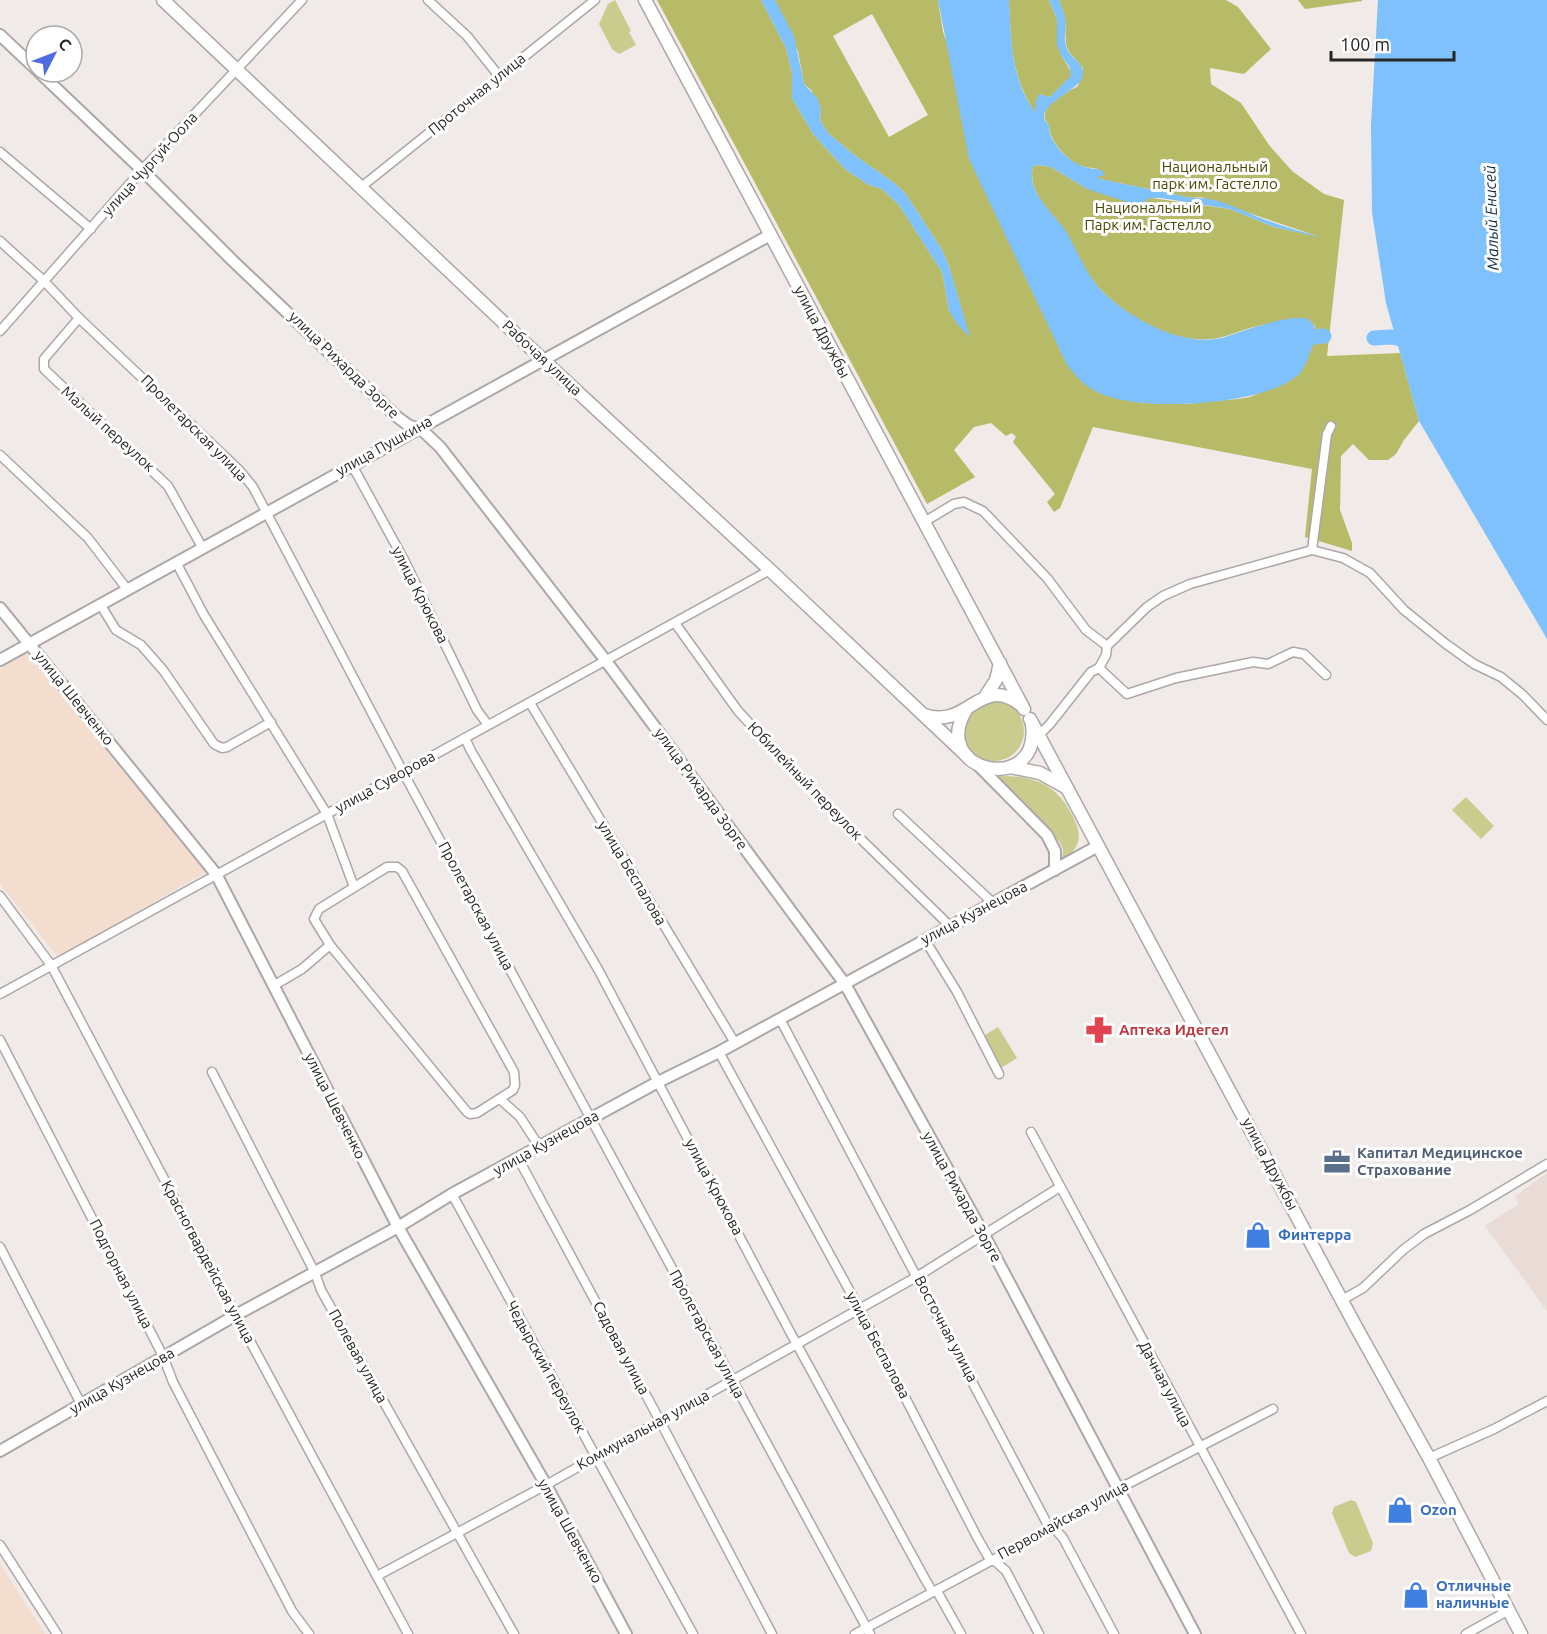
<svg xmlns="http://www.w3.org/2000/svg" width="1547" height="1634" font-family="Ubuntu,sans-serif">
<style>
.built{fill:#e9dcd6}
.industrial{fill:#f2ddcf}
.green{fill:#c9cc8d}
.forest{fill:#b7ba66;fill-rule:evenodd}
.water{fill:#7fc1fc}
.lines{fill:none;stroke-linecap:round;stroke-linejoin:round}
.river{stroke:#7fc1fc;stroke-width:15}
.minor-casing{stroke:#ada8a5;stroke-width:11}
.tertiary-casing{stroke:#ada8a5;stroke-width:14}
.secondary-casing{stroke:#ada8a5;stroke-width:15}
.minor{stroke:#fff;stroke-width:8}
.tertiary{stroke:#fff;stroke-width:10}
.secondary{stroke:#fff;stroke-width:12}
.labels{text-anchor:middle;stroke-width:6;stroke-linejoin:round;paint-order:stroke}
.street-label{font-size:15px;fill:#282625;stroke:#fff}
.park-label{font-size:15px;fill:#474803;stroke:#fff}
.health-label{font-size:15px;font-weight:bold;fill:#be3a42;stroke:#fff;text-anchor:start}
.service-label{font-size:15px;font-weight:bold;fill:#4e5e75;stroke:#fff;text-anchor:start}
.shop-label{font-size:15px;font-weight:bold;fill:#366cbe;stroke:#fff;text-anchor:start}
.water-label{font-size:16px;font-style:italic;fill:#122f46;stroke:#fff}
</style>
<rect width="100%" height="100%" fill="#f0eae8"/>
<!-- built -->
<path class="built" d="M1547,1173V1311L1485,1226L1519,1204L1515,1196Z"/>
<!-- industrial -->
<g class="industrial">
<path d="M26,653L206,872L58,957L0,884V669Z"/>
<path d="M0,1564L45,1634H0Z"/>
</g>
<!-- green -->
<g class="green">
<path d="M615,0L631,31L629,32L636,45L619,54L612,49L599,24L608,4Z"/>
<circle cx="994" cy="731" r="30"/>
<path d="M994,776C1029,775 1055,781 1072,815C1076,824 1081,832 1078,842C1075,851 1068,857 1062,865L1063,849L1059,841Z"/>
<path d="M1466,797L1494,826L1481,839L1452,810Z"/>
<path d="M998,1027L1017,1058L1001,1068L982,1037Z"/>
<path d="M1351,1500L1356,1502L1373,1543L1371,1551L1355,1557L1349,1553L1332,1513L1334,1507Z"/>
</g>
<!-- forest -->
<g class="forest">
<path d="M657,0H761L786,48L792,73V98L813,134L845,169L867,184L882,189L899,205L942,272L949,310L969,336L949,266L941,248L905,193L894,183L853,154L828,133L820,120L821,110L811,90L804,84L798,51L775,0H938L943,32L1043,312L1067,365L1141,403L1186,404L1238,399L1250,397L1288,381L1298,375L1316,334L1315,326L1304,318H1299C1283,321 1266,324 1250,328C1236,332 1224,338 1210,339C1171,343 1126,316 1100,289C1086,274 1073,249 1062,231C1050,213 1027,190 1033,166L1037,165L1051,167L1087,189L1230,209L1274,227L1317,236L1201,197L1192,198L1100,179L1097,176L1098,169C1092,168 1084,167 1079,165C1065,158 1049,140 1049,125C1033,109 1066,93 1078,86L1083,68L1069,52L1066,45L1065,18L1059,0H1226L1238,7L1271,49L1244,74L1210,68L1211,84L1241,103L1269,145L1292,171L1324,194L1344,200L1327,356L1400,353L1419,421L1404,440L1396,454L1388,460H1369L1353,444L1341,456L1340,510L1352,543V551L1305,537L1312,469L1093,427L1060,508L1054,512L1047,502L1055,494L1013,442L1016,437L1012,433L1006,436L991,423L974,427L954,450L975,477L927,504ZM872,14L928,115L889,137L833,36Z"/>
<path d="M1009,0H1049L1057,19L1061,55L1072,73C1069,82 1057,92 1049,97L1040,94L1036,101V114C1011,77 1011,43 1009,0Z"/>
<path d="M1298,0H1362V1L1305,9Z"/>
</g>
<!-- water -->
<g class="water">
<path d="M761,0H775L794,36L804,84L818,99L821,110L820,120L828,133L853,154L894,183L905,193L941,248L949,266L970,337L957,324L949,310L942,272L899,205L882,189L867,184L845,169L813,134L792,98V73L786,48Z"/>
<path d="M938,0H1009C1011,39 1011,80 1035,112L1036,101L1039,94L1050,97L1071,76L1070,68L1061,55L1057,45V19L1049,0H1059C1061,6 1064,12 1065,18C1067,29 1062,41 1068,51C1074,61 1087,65 1082,78C1077,92 1029,108 1049,125C1048,140 1065,159 1080,165C1087,169 1096,168 1103,171L1104,176H1098L1100,179L1192,198C1219,196 1244,213 1269,221C1287,228 1306,232 1324,238L1274,227L1230,209L1161,198H1149L1143,203H1130L1087,189L1051,167L1038,165L1033,166C1026,194 1054,212 1067,233C1077,251 1086,273 1100,289C1128,318 1186,351 1228,336C1246,330 1289,314 1308,319C1319,328 1316,336 1312,348C1308,357 1305,369 1297,376C1261,406 1138,413 1097,392C1084,386 1076,376 1067,365L969,159Z"/>
<path d="M1378,0H1547V639L1419,421L1386,303L1372,212L1371,125Z"/>
</g>
<g class="lines">
<!-- river -->
<g class="river">
<path d="M1374,338L1391,337L1416,342"/>
<path d="M1297,339L1324,336"/>
</g>
<defs>
<g id="minor">
<path d="M428,0L467,36L499,76"/>
<path d="M0,152L91,229"/>
<path d="M360,188L595,0"/>
<path d="M0,241L44,281L79,318L239,470L253,487L403,772L870,1634"/>
<path d="M79,318L44,359V369L168,486L202,547"/>
<path d="M0,331L142,170L302,0"/>
<path d="M0,455L88,538L127,589"/>
<path d="M352,465L404,560L477,710L488,725"/>
<path d="M924,522L954,504L964,502L983,511L1047,578L1086,630L1107,646"/>
<path d="M1312,550L1327,434L1331,426"/>
<path d="M176,562L204,615L327,814L354,887"/>
<path d="M100,604L116,630L141,645L163,670L214,744L222,748L227,747L271,722"/>
<path d="M675,623L738,711L826,805L950,926"/>
<path d="M1099,668L1106,655L1107,646L1147,607L1163,596L1190,584L1312,550L1343,558L1370,573L1404,610L1446,644L1474,664L1501,677L1523,695L1547,720"/>
<path d="M1099,668L1127,694L1176,678L1253,662L1268,664L1293,652L1304,654L1326,675"/>
<path d="M530,703L735,1043"/>
<path d="M465,738L471,751L599,971L789,1330L925,1579L932,1591L938,1593L961,1634"/>
<path d="M1036,738L1050,724L1091,672L1099,668"/>
<path d="M898,814L993,903"/>
<path d="M0,896L51,965L236,1315L408,1634"/>
<path d="M925,940L957,992L999,1074"/>
<path d="M273,986L302,969L330,945L467,1112L470,1114L477,1113L513,1090L515,1085L514,1072L402,871L397,867H387L319,909L314,919L330,945"/>
<path d="M0,994L770,570"/>
<path d="M780,1019L1050,1529H1055L1063,1538L1114,1634"/>
<path d="M0,1040L163,1356L173,1382L292,1611L309,1634"/>
<path d="M719,1052L859,1308L978,1539L990,1560L996,1562L1006,1571L1039,1634"/>
<path d="M212,1072L315,1273L321,1290L514,1634"/>
<path d="M500,1099L520,1117L539,1146"/>
<path d="M1031,1132L1301,1634"/>
<path d="M518,1158L660,1421L772,1634"/>
<path d="M452,1194L693,1634"/>
<path d="M0,1247L81,1404"/>
<path d="M1342,1300L1363,1288L1403,1250L1424,1234L1470,1210L1547,1164"/>
<path d="M1429,1458L1494,1429L1547,1401"/>
<path d="M0,1545L57,1634"/>
<path d="M377,1576L546,1485L918,1276L1060,1187"/>
<path d="M855,1634L1050,1529L1118,1489L1273,1409"/>
<path d="M1466,1634L1509,1610"/>
</g>
<g id="tertiary">
<path d="M0,35L36,69"/>
<path d="M39,72L142,170L233,261L396,416L408,425L422,430L440,447L606,661L845,984L984,1235L1195,1634"/>
<path d="M0,608L216,874L398,1227L546,1485L626,1634"/>
<path d="M0,660L770,235"/>
<path d="M977,764L1047,835L1055,851V870"/>
<path d="M0,1451L236,1315L398,1227L452,1194L656,1083L719,1052L1098,846"/>
</g>
<g id="secondary">
<path d="M163,0L542,359L770,570L968,757"/>
<path d="M645,0L1024,709"/>
<path d="M985,697L996,680L1000,663"/>
<path d="M966,710C928,773 1041,796 1032,725"/>
<path d="M924,715C969,730 980,673 1021,705"/>
<path d="M1030,719L1355,1325L1429,1458L1521,1634"/>
<path d="M1010,767L1040,773L1067,788"/>
</g>
</defs>
<!-- minor casing -->
<use href="#minor" class="minor-casing"/>
<!-- tertiary casing -->
<use href="#tertiary" class="tertiary-casing"/>
<!-- secondary casing -->
<use href="#secondary" class="secondary-casing"/>
<!-- minor -->
<use href="#minor" class="minor"/>
<!-- tertiary -->
<use href="#tertiary" class="tertiary"/>
<!-- secondary -->
<use href="#secondary" class="secondary"/>
</g>
<!-- icons -->
<defs>
<symbol id="pharmacy-bare" viewBox="-9 -9 18 18"><path d="M-2-6h4v4h4v4h-4v4h-4v-4h-4v-4h4Z" fill="#e0444e" stroke="#fff" stroke-width="2.5" paint-order="stroke"/></symbol>
<symbol id="office-bare" viewBox="-9 -9 18 18"><path d="M-6-3h4V-5.5h4V-3h4V5H-6ZM-1-4.5V-3h2v-1.5ZM-6 0V1H6V0Z" fill="#5c6f8a" stroke="#fff" stroke-width="2.5" paint-order="stroke"/></symbol>
<symbol id="shop-bare" viewBox="-9 -9 18 18"><path d="M-5-2.5h2.3a2.7 3.5 0 0 1 5.4 0H5L5.5 6h-11ZM-1.5-2.5h3a1.5 2.3 0 0 0-3 0Z" fill="#3f7fe0" stroke="#fff" stroke-width="2.5" paint-order="stroke"/></symbol>
</defs>
<g fill-rule="evenodd">
<use href="#pharmacy-bare" x="1080" y="1011" width="38" height="38"/>
<use href="#office-bare" x="1318" y="1143" width="38" height="38"/>
<use href="#shop-bare" x="1239" y="1216" width="38" height="38"/>
<use href="#shop-bare" x="1381" y="1491" width="38" height="38"/>
<use href="#shop-bare" x="1397" y="1576" width="38" height="38"/>
</g>
<g class="labels">
<!-- street labels -->
<g class="street-label">
<text transform="translate(477 94) rotate(-39)" y="5">Проточная улица</text>
<text transform="translate(150 164) rotate(-48)" y="5">улица Чургуй-Оола</text>
<text transform="translate(822 332) rotate(62)" y="5">улица Дружбы</text>
<text transform="translate(542 358) rotate(43)" y="5">Рабочая улица</text>
<text transform="translate(344 365) rotate(44)" y="5">улица Рихарда Зорге</text>
<text transform="translate(194 428) rotate(45)" y="5">Пролетарская улица</text>
<text transform="translate(108 429) rotate(42)" y="5">Малый переулок</text>
<text transform="translate(384 446) rotate(-29)" y="5">улица Пушкина</text>
<text transform="translate(420 595) rotate(63)" y="5">улица Крюкова</text>
<text transform="translate(74 698) rotate(51)" y="5">улица Шевченко</text>
<text transform="translate(805 781) rotate(46)" y="5">Юбилейный переулок</text>
<text transform="translate(385 782) rotate(-29)" y="5">улица Суворова</text>
<text transform="translate(701 789) rotate(54)" y="5">улица Рихарда Зорге</text>
<text transform="translate(632 873) rotate(59)" y="5">улица Беспалова</text>
<text transform="translate(476 906) rotate(62)" y="5">Пролетарская улица</text>
<text transform="translate(974 913) rotate(-28)" y="5">улица Кузнецова</text>
<text transform="translate(335 1106) rotate(63)" y="5">улица Шевченко</text>
<text transform="translate(546 1143) rotate(-29)" y="5">улица Кузнецова</text>
<text transform="translate(1270 1164) rotate(62)" y="5">улица Дружбы</text>
<text transform="translate(714 1187) rotate(62)" y="5">улица Крюкова</text>
<text transform="translate(962 1197) rotate(61)" y="5">улица Рихарда Зорге</text>
<text transform="translate(208 1262) rotate(62)" y="5">Красногвардейская улица</text>
<text transform="translate(121 1274) rotate(63)" y="5">Подгорная улица</text>
<text transform="translate(946 1329) rotate(62)" y="5">Восточная улица</text>
<text transform="translate(707 1334) rotate(62)" y="5">Пролетарская улица</text>
<text transform="translate(878 1345) rotate(62)" y="5">улица Беспалова</text>
<text transform="translate(621 1348) rotate(62)" y="5">Садовая улица</text>
<text transform="translate(358 1356) rotate(61)" y="5">Полевая улица</text>
<text transform="translate(546 1367) rotate(61)" y="5">Чедырский переулок</text>
<text transform="translate(122 1381) rotate(-30)" y="5">улица Кузнецова</text>
<text transform="translate(1165 1384) rotate(62)" y="5">Дачная улица</text>
<text transform="translate(643 1430) rotate(-29)" y="5">Коммунальная улица</text>
<text transform="translate(1063 1520) rotate(-29)" y="5">Первомайская улица</text>
<text transform="translate(570 1531) rotate(61)" y="5">улица Шевченко</text>
</g>
<!-- park labels -->
<g class="park-label">
<text x="1215" y="172">Национальный<tspan x="1215" dy="17">парк им. Гастелло</tspan></text>
<text x="1148" y="213">Национальный<tspan x="1148" dy="17">Парк им. Гастелло</tspan></text>
</g>
<!-- health labels -->
<g class="health-label">
<text x="1119" y="1035">Аптека Идегел</text>
</g>
<!-- service labels -->
<g class="service-label">
<text x="1357" y="1158">Капитал Медицинское<tspan x="1357" dy="17">Страхование</tspan></text>
</g>
<!-- shop labels -->
<g class="shop-label">
<text x="1278" y="1240">Финтерра</text>
<text x="1420" y="1515">Ozon</text>
<text x="1436" y="1591">Отличные<tspan x="1436" dy="17">наличные</tspan></text>
</g>
<!-- water labels -->
<g class="water-label">
<text transform="translate(1491 218) rotate(-92)" y="6">Малый Енисей</text>
</g>
</g>
<!-- north arrow -->
<g transform="translate(54 54) rotate(48)"><circle r="28" fill="#ffffff" stroke="#a9a8a8" stroke-width="1.5"/>
<path d="M0-4.5L10 22L0 15L-10 22Z" fill="#4e6bdf"/>
<text y="-9" font-size="16" font-weight="bold" text-anchor="middle" fill="#282625">С</text>
</g>
<!-- scale -->
<path d="M1331 51v9h123v-9" fill="none" stroke="#282625" stroke-width="3"/>
<text x="1340" y="51" font-size="18" fill="#282625" stroke="#ffffff" stroke-width="4.5" paint-order="stroke">100 m</text>
</svg>
